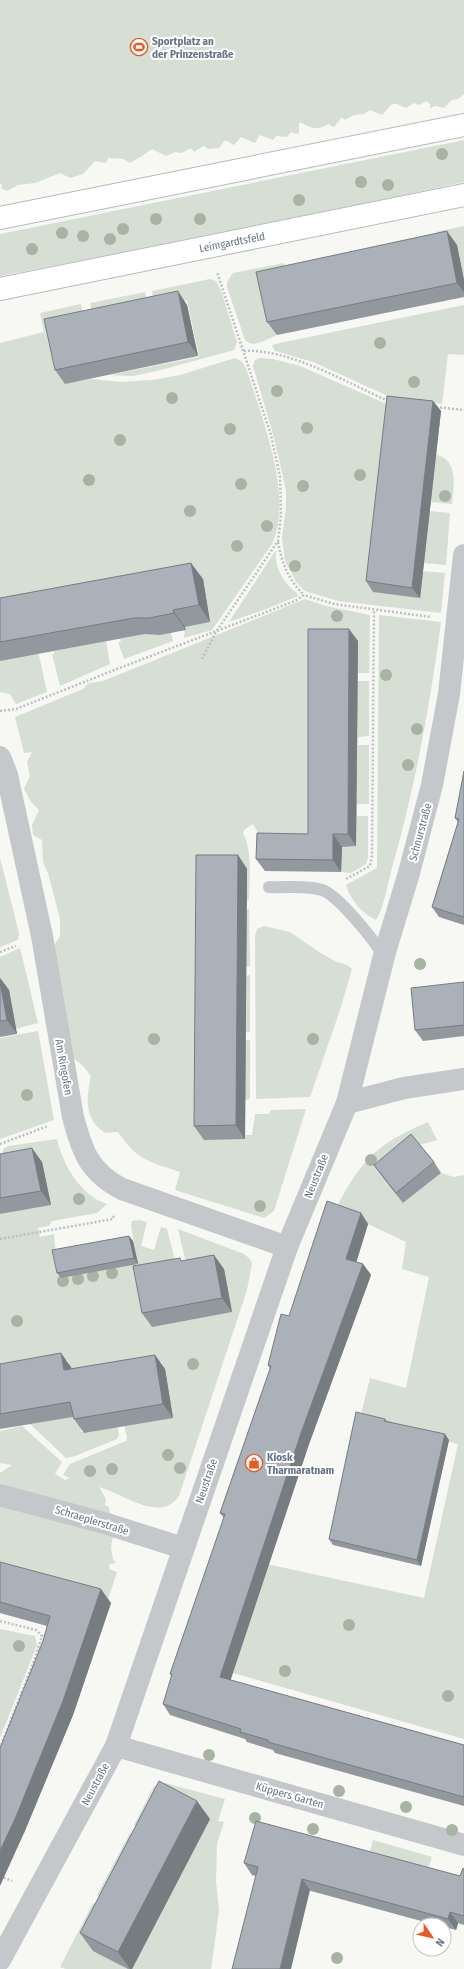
<svg xmlns="http://www.w3.org/2000/svg" width="464" height="1969" font-family="'Fira Sans Condensed',sans-serif">
<style>
.green{fill:#d7ded4}
.lines{fill:none;stroke-linecap:round;stroke-linejoin:round}
.secondary-casing{stroke:#b6bbc0;stroke-width:24}
.path{stroke:#bec0c2;stroke-width:2.5;stroke-dasharray:2 2;stroke-linecap:butt}
.service{stroke:#c4c8cb;stroke-width:12}
.minor{stroke:#c4c8cb;stroke-width:22}
.secondary{stroke:#fff;stroke-width:22}
.tree{fill:#a8b3a4}
.wall{fill:#92989e}
.shaded-wall{fill:#777c81}
.building{fill:#aab1b8;stroke:#777c81}
.labels{text-anchor:middle;stroke-width:4;stroke-linejoin:round;paint-order:stroke}
.poi-label{font-size:11px;font-weight:bold;fill:#657585;stroke:#fff;text-anchor:start}
.street-label{font-size:11px;fill:#657585;stroke:#fff}
</style>
<rect width="100%" height="100%" fill="#f7f7f3"/>
<!-- green -->
<g class="green">
<path d="M0,0H464V94L458,99L452,100L444,108L436,106L430,108V104L426,101L419,105L414,103L406,108L397,104H392L382,115L370,110L364,114L354,115L344,120L342,117L334,127L328,124C314,132 312,127 299,122V133L296,134L291,132L287,137L276,136L273,140L260,135L255,143L241,137L234,145L225,140L219,148L208,149L204,146L194,152L191,148L182,153L175,152L166,156L152,149C144,155 138,158 130,163L123,159L108,158L106,163L95,161L83,174L70,178L60,173L35,183L18,185L7,191L1,188L2,184H0Z"/>
<path d="M464,140V182L227,233L0,276V234Z"/>
<path d="M464,226V280L457,245L439,250L436,232Z"/>
<path d="M284,263L287,281L266,286L277,335C267,339 253,349 245,340L227,287V282L233,273Z"/>
<path d="M210,279L216,281L222,293L236,339L237,342L234,350L161,370L133,376L110,375L199,357L187,300L154,306L152,291Z"/>
<path d="M145,292L150,313L94,325L90,303Z"/>
<path d="M81,304L83,316L65,383L91,379L122,382L152,380L180,375L235,358L242,362L246,368C261,415 294,496 272,544L212,630L184,638L185,627L0,617V343L44,332L40,313Z"/>
<path d="M464,305V355L448,354L442,404L390,397L313,362L275,351L272,346L275,344Z"/>
<path d="M259,358L273,359L300,366L389,405L422,452C428,453 435,454 440,456C459,463 453,490 452,504L430,502L429,511L450,513L446,565L423,563L422,571L445,573L441,613L338,601L305,591L296,582L285,561L282,538L286,507V490L273,434L253,366L255,360Z"/>
<path d="M276,550C274,568 284,584 298,594V596L269,608L229,622Z"/>
<path d="M305,599L326,606L370,615L369,673H358L357,681H369V736L358,737V745H369V804H357V816H368V858L366,864L351,873L341,872V847L265,846L253,824L245,829L243,833C253,852 249,879 249,900L240,899V911L249,909L250,966L240,968L239,977L250,975V1032L242,1033L230,1043L250,1040V1099L227,1105L226,1135H252L255,1114H269L271,1110L306,1109L274,1211L264,1218L175,1190L180,1172C148,1161 138,1161 118,1132L105,1133C84,1119 86,1099 91,1076L83,1066L72,1057V1043L52,1030L53,947L60,936V919L48,873L43,862L42,840L33,835L32,825L39,810L31,802L24,789L30,776L27,762L32,752L24,753L15,717L83,689L89,683L103,681Z"/>
<path d="M379,615L441,622C430,706 415,787 392,868C388,882 384,908 376,920C362,914 350,899 346,885L377,868Z"/>
<path d="M170,629L173,641L124,659L118,642H121L120,639Z"/>
<path d="M0,638L38,651L47,692L16,704L10,694L0,692Z"/>
<path d="M106,641L110,664L60,686L52,654H54V651Z"/>
<path d="M0,858L19,933L18,940L0,947Z"/>
<path d="M264,926L290,932L322,954L337,962L347,965L352,969L340,1010L310,1097L256,1099L255,936L257,929Z"/>
<path d="M20,948L38,1023L15,1029H0V957Z"/>
<path d="M38,1031L54,1120L0,1139V1038Z"/>
<path d="M428,1122L437,1140L419,1145L403,1203L441,1173L454,1177L464,1175V1739L233,1673L265,1575L221,1560V1551L271,1565L424,1598L458,1444L360,1418L370,1378L406,1388L429,1277L402,1269L406,1242L368,1224L334,1212C361,1161 374,1145 428,1122Z"/>
<path d="M57,1139C63,1165 80,1195 107,1204L97,1213L52,1221L49,1226L38,1228L40,1237L54,1234L56,1256L137,1264L131,1225L132,1221L139,1220L147,1222L141,1246L154,1250L161,1227L167,1229L177,1268L141,1275L149,1324L227,1311L187,1267L178,1229L244,1254L250,1259L252,1264L247,1290L179,1496C161,1524 122,1493 99,1487L106,1499L105,1505L109,1507L113,1537L111,1547L113,1559L116,1563L110,1564L109,1569L117,1572L107,1602L48,1579L35,1571L0,1572V1473L12,1465L0,1463V1431L22,1426L62,1462L55,1474L65,1480L70,1478L63,1475L70,1464L126,1441L127,1437L124,1425L172,1416L162,1362L72,1377L68,1360L0,1373V1214L47,1205L38,1156L2,1163L3,1149L8,1146Z"/>
<path d="M79,1416L81,1432L117,1426L119,1435L117,1439L75,1456L66,1458L30,1424Z"/>
<path d="M0,1629L35,1636L37,1645L0,1738Z"/>
<path d="M165,1783L225,1799L218,1821L224,1822L217,1844L216,1881L219,1911L211,1969H66L60,1967L93,1903L113,1913L117,1905L97,1895L130,1833L149,1842L153,1835L134,1825L154,1786Z"/>
<path d="M373,1840L432,1857L427,1872L368,1858Z"/>
</g>
<g class="lines">
<defs>
<g id="secondary">
<path d="M0,218L464,125"/>
<path d="M0,289L464,195"/>
</g>
</defs>
<!-- secondary casing -->
<use href="#secondary" class="secondary-casing"/>
<!-- path -->
<g class="path">
<path d="M244,351C288,348 348,383 388,401"/>
<path d="M436,407L464,410"/>
<path d="M278,542C282,564 288,579 304,595"/>
<path d="M202,659L216,632L278,541L281,515L280,477L271,435L217,272"/>
<path d="M0,711L16,709L122,667L295,601L304,595L334,604L431,617"/>
<path d="M346,879L370,866L372,855L374,610"/>
<path d="M0,952L16,946"/>
<path d="M0,1144L48,1126"/>
<path d="M0,1239L113,1219L114,1214"/>
<path d="M0,1621L36,1630L42,1636L34,1661L0,1748"/>
<path d="M0,1876L12,1881"/>
</g>
<!-- service -->
<path class="service" d="M269,887C286,888 306,885 322,890C338,895 375,941 384,957"/>
<!-- minor -->
<g class="minor">
<path d="M0,757L7,775L42,936L73,1117C82,1151 89,1172 122,1189L287,1247"/>
<path d="M347,1103L404,1088L464,1079"/>
<path d="M0,1495L104,1523L183,1548"/>
<path d="M116,1746L464,1845"/>
<path d="M0,1960L116,1746L287,1247L347,1103L385,952L409,873L432,785L449,694L464,555"/>
</g>
<!-- secondary -->
<use href="#secondary" class="secondary"/>
</g>
<!-- trees -->
<g class="tree">
<circle cx="442" cy="154" r="6"/>
<circle cx="361" cy="182" r="6"/>
<circle cx="388" cy="185" r="6"/>
<circle cx="299" cy="200" r="6"/>
<circle cx="156" cy="219" r="6"/>
<circle cx="200" cy="219" r="6"/>
<circle cx="123" cy="229" r="6"/>
<circle cx="62" cy="233" r="6"/>
<circle cx="83" cy="236" r="6"/>
<circle cx="110" cy="239" r="6"/>
<circle cx="32" cy="249" r="6"/>
<circle cx="380" cy="343" r="6"/>
<circle cx="414" cy="382" r="6"/>
<circle cx="277" cy="391" r="6"/>
<circle cx="172" cy="398" r="6"/>
<circle cx="307" cy="428" r="6"/>
<circle cx="230" cy="429" r="6"/>
<circle cx="120" cy="440" r="6"/>
<circle cx="360" cy="475" r="6"/>
<circle cx="89" cy="480" r="6"/>
<circle cx="241" cy="484" r="6"/>
<circle cx="303" cy="486" r="6"/>
<circle cx="445" cy="496" r="6"/>
<circle cx="190" cy="511" r="6"/>
<circle cx="267" cy="526" r="6"/>
<circle cx="237" cy="546" r="6"/>
<circle cx="295" cy="566" r="6"/>
<circle cx="337" cy="616" r="6"/>
<circle cx="386" cy="675" r="6"/>
<circle cx="417" cy="729" r="6"/>
<circle cx="408" cy="765" r="6"/>
<circle cx="420" cy="964" r="6"/>
<circle cx="154" cy="1039" r="6"/>
<circle cx="313" cy="1039" r="6"/>
<circle cx="27" cy="1095" r="6"/>
<circle cx="371" cy="1160" r="6"/>
<circle cx="79" cy="1199" r="6"/>
<circle cx="260" cy="1206" r="6"/>
<circle cx="112" cy="1273" r="6"/>
<circle cx="93" cy="1276" r="6"/>
<circle cx="78" cy="1279" r="6"/>
<circle cx="63" cy="1281" r="6"/>
<circle cx="17" cy="1321" r="6"/>
<circle cx="193" cy="1364" r="6"/>
<circle cx="168" cy="1455" r="6"/>
<circle cx="180" cy="1468" r="6"/>
<circle cx="112" cy="1469" r="6"/>
<circle cx="90" cy="1471" r="6"/>
<circle cx="349" cy="1625" r="6"/>
<circle cx="19" cy="1646" r="6"/>
<circle cx="285" cy="1671" r="6"/>
<circle cx="448" cy="1696" r="6"/>
<circle cx="209" cy="1755" r="6"/>
<circle cx="339" cy="1791" r="6"/>
<circle cx="406" cy="1807" r="6"/>
<circle cx="255" cy="1818" r="6"/>
<circle cx="313" cy="1829" r="6"/>
<circle cx="452" cy="1830" r="6"/>
<circle cx="337" cy="1958" r="6"/>
</g>
<!-- wall -->
<g class="wall">
<path d="M457,245L464,280V297L277,335L267,322Z"/>
<path d="M187,305L198,356L65,384L55,370Z"/>
<path d="M433,401L441,411L420,598L373,592L366,581Z"/>
<path d="M203,579L210,622L185,627L186,630L160,635L145,634L0,661V598Z"/>
<path d="M358,641L356,846L342,847L341,872L265,871L256,859L308,834Z"/>
<path d="M464,771V925L439,917L432,907L458,822L455,818Z"/>
<path d="M238,855L247,869L245,1139L204,1140L194,1126Z"/>
<path d="M0,978L9,990L17,1034L0,1037Z"/>
<path d="M464,982V1036L423,1041L415,1030Z"/>
<path d="M0,1154L42,1162L51,1205L0,1214Z"/>
<path d="M434,1162L441,1173L403,1203L381,1175L374,1165Z"/>
<path d="M361,1213L368,1224L356,1262L363,1264L371,1275L309,1444L230,1680L464,1745V1806L275,1753L273,1750L247,1742L245,1739L170,1715L163,1704L172,1676L170,1674L224,1518L220,1513L270,1369L268,1365L289,1316Z"/>
<path d="M129,1236L133,1241L138,1264L61,1278L57,1273Z"/>
<path d="M224,1269L232,1312L152,1327L142,1313Z"/>
<path d="M155,1355L165,1369L173,1418L84,1433L74,1419L73,1417L0,1429V1364L71,1367V1369Z"/>
<path d="M385,1419L387,1421L449,1440L421,1566L333,1545L329,1539Z"/>
<path d="M0,1562L111,1603L73,1715L24,1833L43,1641L47,1626L0,1613Z"/>
<path d="M210,1819L132,1969H128L93,1951L80,1933Z"/>
<path d="M244,1863L460,1876L464,1869V1925L458,1923L456,1930L444,1927V1925H436L252,1875Z"/>
</g>
<!-- shaded-wall -->
<g class="shaded-wall">
<path d="M447,231L457,245L464,280V292L457,283Z"/>
<path d="M178,291L187,305L198,356L188,342Z"/>
<path d="M433,401L441,411L420,598L412,588Z"/>
<path d="M191,563L203,579L210,622L199,605Z"/>
<path d="M173,610L185,627L186,630L174,613Z"/>
<path d="M349,629L358,641L356,846L348,834Z"/>
<path d="M333,834L342,847L341,872L333,860Z"/>
<path d="M238,855L247,869L245,1139L236,1125Z"/>
<path d="M0,978L9,990L17,1034L7,1020L0,982Z"/>
<path d="M32,1148L42,1162L51,1205L41,1191Z"/>
<path d="M361,1213L368,1224L354,1270L346,1259Z"/>
<path d="M129,1236L133,1241L138,1264L134,1258Z"/>
<path d="M214,1255L224,1269L232,1312L222,1298Z"/>
<path d="M363,1264L371,1275L309,1444L228,1688L220,1677L301,1433Z"/>
<path d="M61,1353L71,1367L74,1384L64,1370Z"/>
<path d="M155,1355L165,1369L173,1418L163,1404Z"/>
<path d="M445,1434L449,1440L421,1566L417,1560Z"/>
<path d="M101,1589L111,1603L73,1715L24,1833L0,1886V1851Z"/>
<path d="M197,1801L210,1819L132,1969H130L118,1952Z"/>
<path d="M302,1879L310,1890L291,1969H280Z"/>
<path d="M450,1912L458,1923L456,1930L448,1919Z"/>
</g>
<!-- building -->
<g class="building">
<path d="M447,231L457,283L267,322L256,272Z"/>
<path d="M178,291L188,342L55,370L44,319Z"/>
<path d="M387,396L433,401L412,588L366,581Z"/>
<path d="M191,563L199,605L173,610L174,613L149,618H134L0,642V598Z"/>
<path d="M308,629H349L348,834H333V860L256,859L257,833L308,834Z"/>
<path d="M464,771V917L432,907L459,819L455,818Z"/>
<path d="M196,855H238L236,1125L194,1126Z"/>
<path d="M0,982L7,1020L0,1021Z"/>
<path d="M464,982V1025L415,1030L411,988Z"/>
<path d="M411,1134L434,1162L396,1193L374,1165Z"/>
<path d="M32,1148L41,1191L0,1198V1154Z"/>
<path d="M327,1201L361,1213L346,1259L363,1264L301,1433L220,1677L464,1745V1797L268,1742V1740L240,1732L241,1729L163,1704L172,1674H170L225,1514L220,1513L271,1366L268,1365L281,1314L289,1316Z"/>
<path d="M129,1236L134,1258L57,1273L52,1250Z"/>
<path d="M214,1255L222,1298L142,1313L133,1266L180,1258L181,1261Z"/>
<path d="M61,1353L64,1370L155,1355L163,1404L74,1419L70,1402L0,1414V1364Z"/>
<path d="M356,1412L385,1419L384,1421L445,1434L417,1560L329,1539Z"/>
<path d="M0,1562L101,1589L63,1701L15,1819L0,1851V1748L43,1641L50,1616L0,1602Z"/>
<path d="M159,1781L197,1801L118,1952L80,1933Z"/>
<path d="M256,1821L460,1876L463,1868L464,1869V1916L450,1912L448,1919L302,1879L280,1969H232L258,1867L244,1863Z"/>
</g>
<!-- icons -->
<defs>
<symbol id="stadium-ring" viewBox="-11 -11 22 22"><circle r="9.5" fill="#fff" stroke="#e85a23" stroke-width="1.5"/><path d="M0-5a6.5 5 0 1 0 0 10a6.5 5 0 1 0 0-10ZM-3.5-1.8h7v3.6h-7Z" fill="#e85a23"/></symbol>
<symbol id="shop-ring" viewBox="-11 -11 22 22"><circle r="9.5" fill="#fff" stroke="#e85a23" stroke-width="1.5"/><path d="M-5-2.5h2.3a2.7 3.5 0 0 1 5.4 0H5L5.5 6h-11ZM-1.5-2.5h3a1.5 2.3 0 0 0-3 0Z" fill="#e85a23"/></symbol>
</defs>
<g fill-rule="evenodd">
<use href="#stadium-ring" x="129" y="37" width="20" height="20"/>
<use href="#shop-ring" x="244" y="1453" width="20" height="20"/>
</g>
<g class="labels">
<!-- poi labels -->
<g class="poi-label">
<text x="152" y="45">Sportplatz an<tspan x="152" dy="13">der Prinzenstraße</tspan></text>
<text x="267" y="1461">Kiosk<tspan x="267" dy="13">Tharmaratnam</tspan></text>
</g>
<!-- street labels -->
<g class="street-label">
<text transform="translate(232 242) rotate(-11)" y="4">Leimgardtsfeld</text>
<text transform="translate(420 832) rotate(-75)" y="4">Schnurstraße</text>
<text transform="translate(64 1067) rotate(80)" y="4">Am Ringofen</text>
<text transform="translate(316 1176) rotate(-68)" y="4">Neustraße</text>
<text transform="translate(206 1481) rotate(-71)" y="4">Neustraße</text>
<text transform="translate(92 1520) rotate(17)" y="4">Schraeplerstraße</text>
<text transform="translate(95 1784) rotate(-62)" y="4">Neustraße</text>
<text transform="translate(290 1795) rotate(16)" y="4">Küppers Garten</text>
</g>
</g>
<!-- north arrow -->
<g transform="translate(432 1937) rotate(124)"><circle r="19" fill="#ffffff" stroke="#c1c8ce"/>
<path d="M0-3L7 15L0 10L-7 15Z" fill="#e85a23"/>
<text y="-6" font-size="11" font-weight="bold" text-anchor="middle" fill="#657585">N</text>
</g>
</svg>
